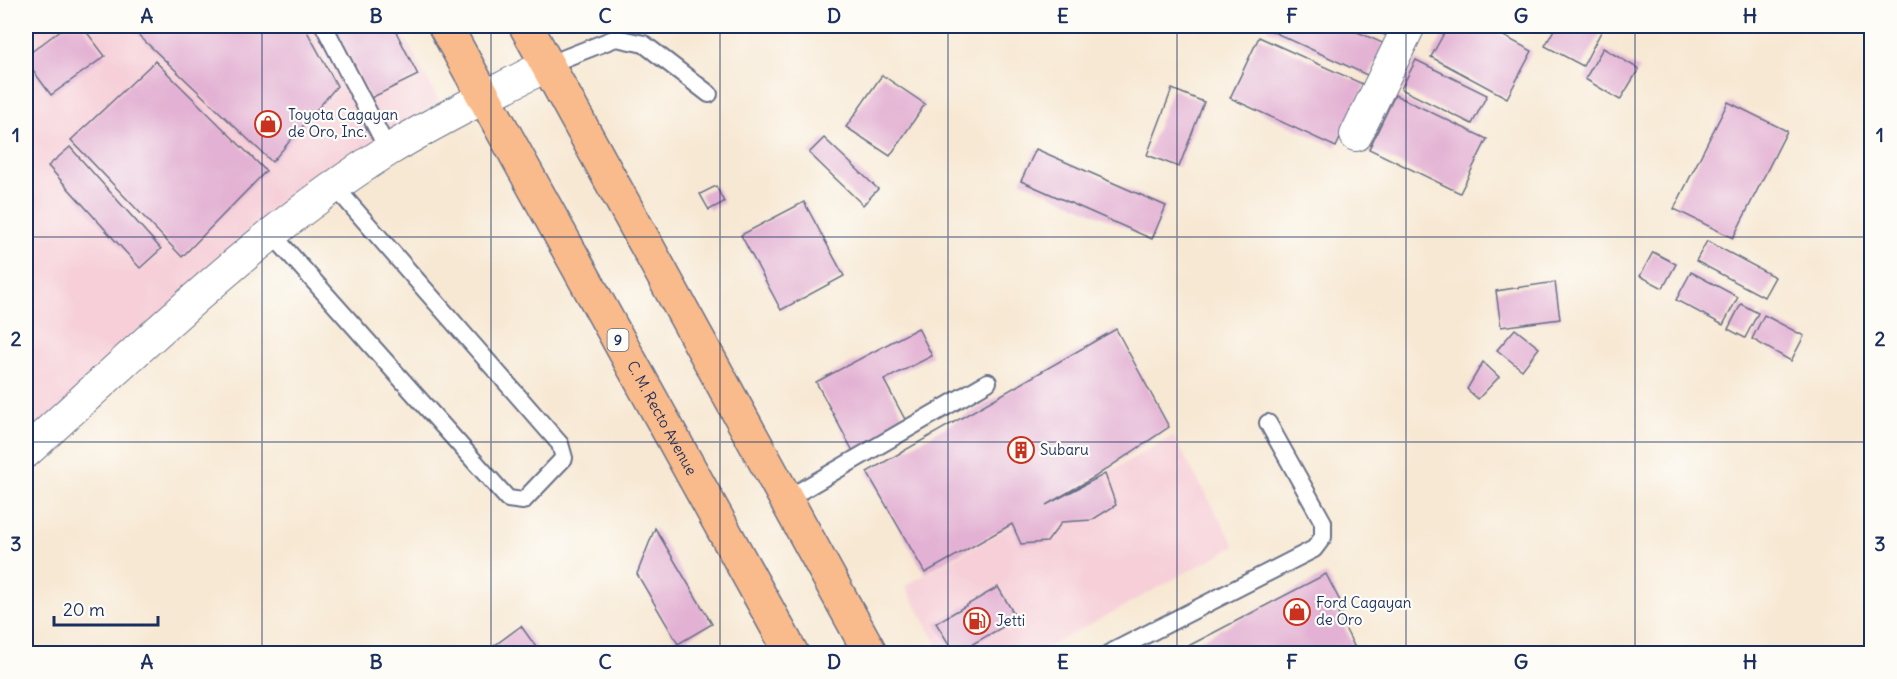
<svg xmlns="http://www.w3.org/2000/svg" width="1897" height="679" font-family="Delius,sans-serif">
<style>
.built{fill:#f6cfd8}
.building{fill:#e3b1d3}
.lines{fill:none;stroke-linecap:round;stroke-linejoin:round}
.lane-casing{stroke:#687087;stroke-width:20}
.street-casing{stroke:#687087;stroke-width:34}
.highway-casing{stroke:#687087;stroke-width:36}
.lane{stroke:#fff;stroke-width:16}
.street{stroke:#fff;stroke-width:32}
.highway{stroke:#fabb8c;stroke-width:33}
.grid{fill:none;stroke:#1b2f5e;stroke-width:1.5;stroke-opacity:0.55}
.labels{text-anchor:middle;stroke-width:4.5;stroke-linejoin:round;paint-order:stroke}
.shield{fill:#fdfcf7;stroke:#5f6c8c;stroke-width:1.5}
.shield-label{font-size:14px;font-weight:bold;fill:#1b2f5e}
.poi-label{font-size:15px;fill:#1b2f5e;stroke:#fdfcf7;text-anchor:start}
.street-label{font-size:15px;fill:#1b2f5e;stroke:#fdfcf7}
.neatline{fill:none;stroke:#1b2f5e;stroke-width:2}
.grid-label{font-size:20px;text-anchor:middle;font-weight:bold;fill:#1b2f5e}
</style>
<rect width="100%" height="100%" fill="#fdfcf7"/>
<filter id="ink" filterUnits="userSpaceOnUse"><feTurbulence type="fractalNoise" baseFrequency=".0167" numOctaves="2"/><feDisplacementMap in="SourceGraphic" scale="12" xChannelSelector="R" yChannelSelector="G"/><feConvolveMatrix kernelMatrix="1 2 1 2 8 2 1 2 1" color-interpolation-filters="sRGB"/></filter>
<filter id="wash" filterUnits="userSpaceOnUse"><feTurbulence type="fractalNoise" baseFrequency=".008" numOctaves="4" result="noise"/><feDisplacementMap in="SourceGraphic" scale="24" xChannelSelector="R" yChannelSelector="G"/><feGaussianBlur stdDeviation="1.35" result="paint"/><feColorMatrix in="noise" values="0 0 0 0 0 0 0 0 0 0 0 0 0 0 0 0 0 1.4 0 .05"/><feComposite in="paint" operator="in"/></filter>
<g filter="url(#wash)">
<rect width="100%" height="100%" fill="#f7e8d3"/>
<!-- built -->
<g class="built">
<path d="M26,26H399L439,101L210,273L26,445Z"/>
<path d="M1173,436L1235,546L1037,653H942L905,586Z"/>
</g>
<g id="blocks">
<!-- building -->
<g class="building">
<path d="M66,26H82L105,56L51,95L26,61V56Z"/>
<path d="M129,26H304L337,86L272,162Z"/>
<path d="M334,26H393L418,75L371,98Z"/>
<path d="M1269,26H1344L1385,44L1369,76L1267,29Z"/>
<path d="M1365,26H1389L1385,35Z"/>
<path d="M1448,26H1485L1532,51L1507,98L1431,57Z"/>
<path d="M1556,26H1594L1602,30L1583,66L1545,46Z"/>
<path d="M1851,26H1872V36Z"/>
<path d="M1259,37L1365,85L1336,147L1230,98Z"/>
<path d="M1603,48L1639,69L1620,100L1585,79Z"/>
<path d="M1416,60L1487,95L1472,124L1401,89Z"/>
<path d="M155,61L266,171L182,257L71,140Z"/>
<path d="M882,75L925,104L890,156L846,127Z"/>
<path d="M1172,89L1204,102L1179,167L1147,155Z"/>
<path d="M1395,95L1487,139L1460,193L1369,149Z"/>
<path d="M1728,102L1787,131L1733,238L1674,209Z"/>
<path d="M824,138L878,189L863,205L809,153Z"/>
<path d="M70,147L161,249L140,268L48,166Z"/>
<path d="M1036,149L1166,206L1152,239L1021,181Z"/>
<path d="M716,186L724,202L709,210L700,194Z"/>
<path d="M804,202L844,276L781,310L741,235Z"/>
<path d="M1707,241L1775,277L1764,297L1696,261Z"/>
<path d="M1653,252L1676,264L1663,288L1640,276Z"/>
<path d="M1691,272L1738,297L1723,325L1676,300Z"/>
<path d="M1555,282L1560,319L1501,327L1496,291Z"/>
<path d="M1741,304L1758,313L1745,338L1728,329Z"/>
<path d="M1764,315L1804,336L1791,361L1752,339Z"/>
<path d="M918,328L932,356L884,380L908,425L854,453L816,382Z"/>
<path d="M1116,329L1169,427L1093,478L1046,505L1105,474L1116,505L1092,520L1062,522L1047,542L1021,544L1012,524L925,573L867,472Z"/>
<path d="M1515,329L1539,348L1522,370L1497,350Z"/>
<path d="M1483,362L1499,377L1478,399L1467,389Z"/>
<path d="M655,528L712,624L678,644L637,574Z"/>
<path d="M1326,574L1345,611L1338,614L1358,654H1173Z"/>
<path d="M998,587L1017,619L955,654L936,623Z"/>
<path d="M521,626L541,654H483Z"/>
</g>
</g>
</g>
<g filter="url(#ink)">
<use href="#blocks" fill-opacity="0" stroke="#687087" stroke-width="1.5"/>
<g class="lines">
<defs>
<g id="lane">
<path d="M324,26L388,150"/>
<path d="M547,65L616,38L644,44L709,94"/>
<path d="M272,234L508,499L523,501L564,458L560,444L336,188"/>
<path d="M785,500L988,382"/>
<path d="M1108,654L1314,549L1323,537V522L1268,423"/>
</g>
<g id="street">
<path d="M1356,135L1409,26"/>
<path d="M26,452C142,347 254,235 387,151C438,119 494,93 547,65"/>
</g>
<g id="highway">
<path id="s1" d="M445,26L792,654"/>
<path d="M526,26L871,654"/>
</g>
</defs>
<!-- lane casing -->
<use href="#lane" class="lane-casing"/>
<!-- street casing -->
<use href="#street" class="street-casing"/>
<!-- highway casing -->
<use href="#highway" class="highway-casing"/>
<!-- lane -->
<use href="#lane" class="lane"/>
<!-- street -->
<use href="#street" class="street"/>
<!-- highway -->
<use href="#highway" class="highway"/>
</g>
</g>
<!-- grid -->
<path class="grid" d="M262,26V654M491,26V654M720,26V654M948,26V654M1177,26V654M1406,26V654M1635,26V654M26,237H1872M26,442H1872"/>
<!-- icons -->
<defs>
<symbol id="shop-ring" viewBox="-11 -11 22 22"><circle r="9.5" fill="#fdfcf7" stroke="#c8321e" stroke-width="1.5"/><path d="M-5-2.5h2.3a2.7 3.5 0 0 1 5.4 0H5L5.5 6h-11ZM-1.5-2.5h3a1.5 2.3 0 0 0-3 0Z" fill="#c8321e"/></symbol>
<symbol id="building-ring" viewBox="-11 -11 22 22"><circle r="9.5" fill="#fdfcf7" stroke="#c8321e" stroke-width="1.5"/><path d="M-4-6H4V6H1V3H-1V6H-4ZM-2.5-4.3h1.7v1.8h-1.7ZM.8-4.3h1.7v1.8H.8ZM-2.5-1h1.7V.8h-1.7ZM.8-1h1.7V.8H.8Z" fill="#c8321e"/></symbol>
<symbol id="fuel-ring" viewBox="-11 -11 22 22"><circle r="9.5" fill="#fdfcf7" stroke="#c8321e" stroke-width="1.5"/><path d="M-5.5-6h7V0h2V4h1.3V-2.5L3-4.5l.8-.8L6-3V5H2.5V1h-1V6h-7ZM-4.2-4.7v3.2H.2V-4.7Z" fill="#c8321e"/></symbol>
</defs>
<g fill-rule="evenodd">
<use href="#shop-ring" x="253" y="109" width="30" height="30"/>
<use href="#building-ring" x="1006" y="435" width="30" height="30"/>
<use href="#shop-ring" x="1282" y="597" width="30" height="30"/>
<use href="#fuel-ring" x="962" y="606" width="30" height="30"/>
</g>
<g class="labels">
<!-- shield labels -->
<rect class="shield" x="607.5" y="329" width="21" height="22" rx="4.5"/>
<g class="shield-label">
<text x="618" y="345">9</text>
</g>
<!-- poi labels -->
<g class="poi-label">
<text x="288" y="120">Toyota Cagayan<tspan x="288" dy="17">de Oro, Inc.</tspan></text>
<text x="1040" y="455">Subaru</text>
<text x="1316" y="608">Ford Cagayan<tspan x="1316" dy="17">de Oro</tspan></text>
<text x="996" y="626">Jetti</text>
</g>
<!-- street labels -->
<g class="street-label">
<text dy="5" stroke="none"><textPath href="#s1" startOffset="448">C. M. Recto Avenue</textPath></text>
</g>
</g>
<!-- margin -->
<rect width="1897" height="679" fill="none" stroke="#fdfcf7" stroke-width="66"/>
<!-- scale -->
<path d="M54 616v9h104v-9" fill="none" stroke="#1b2f5e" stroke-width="3"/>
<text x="63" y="616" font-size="18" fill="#1b2f5e" stroke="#fdfcf7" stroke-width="4.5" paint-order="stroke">20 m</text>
<rect x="33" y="33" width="1831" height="613" class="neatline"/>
<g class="grid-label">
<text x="147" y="23">A</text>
<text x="376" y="23">B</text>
<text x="605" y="23">C</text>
<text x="834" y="23">D</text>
<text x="1063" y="23">E</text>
<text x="1292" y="23">F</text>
<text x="1521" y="23">G</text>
<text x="1750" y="23">H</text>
<text x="16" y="142">1</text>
<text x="1880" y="142">1</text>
<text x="16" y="346">2</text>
<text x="1880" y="346">2</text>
<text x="16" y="551">3</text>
<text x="1880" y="551">3</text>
<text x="147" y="669">A</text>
<text x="376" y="669">B</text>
<text x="605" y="669">C</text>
<text x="834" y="669">D</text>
<text x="1063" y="669">E</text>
<text x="1292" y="669">F</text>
<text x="1521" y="669">G</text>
<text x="1750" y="669">H</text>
</g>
</svg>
